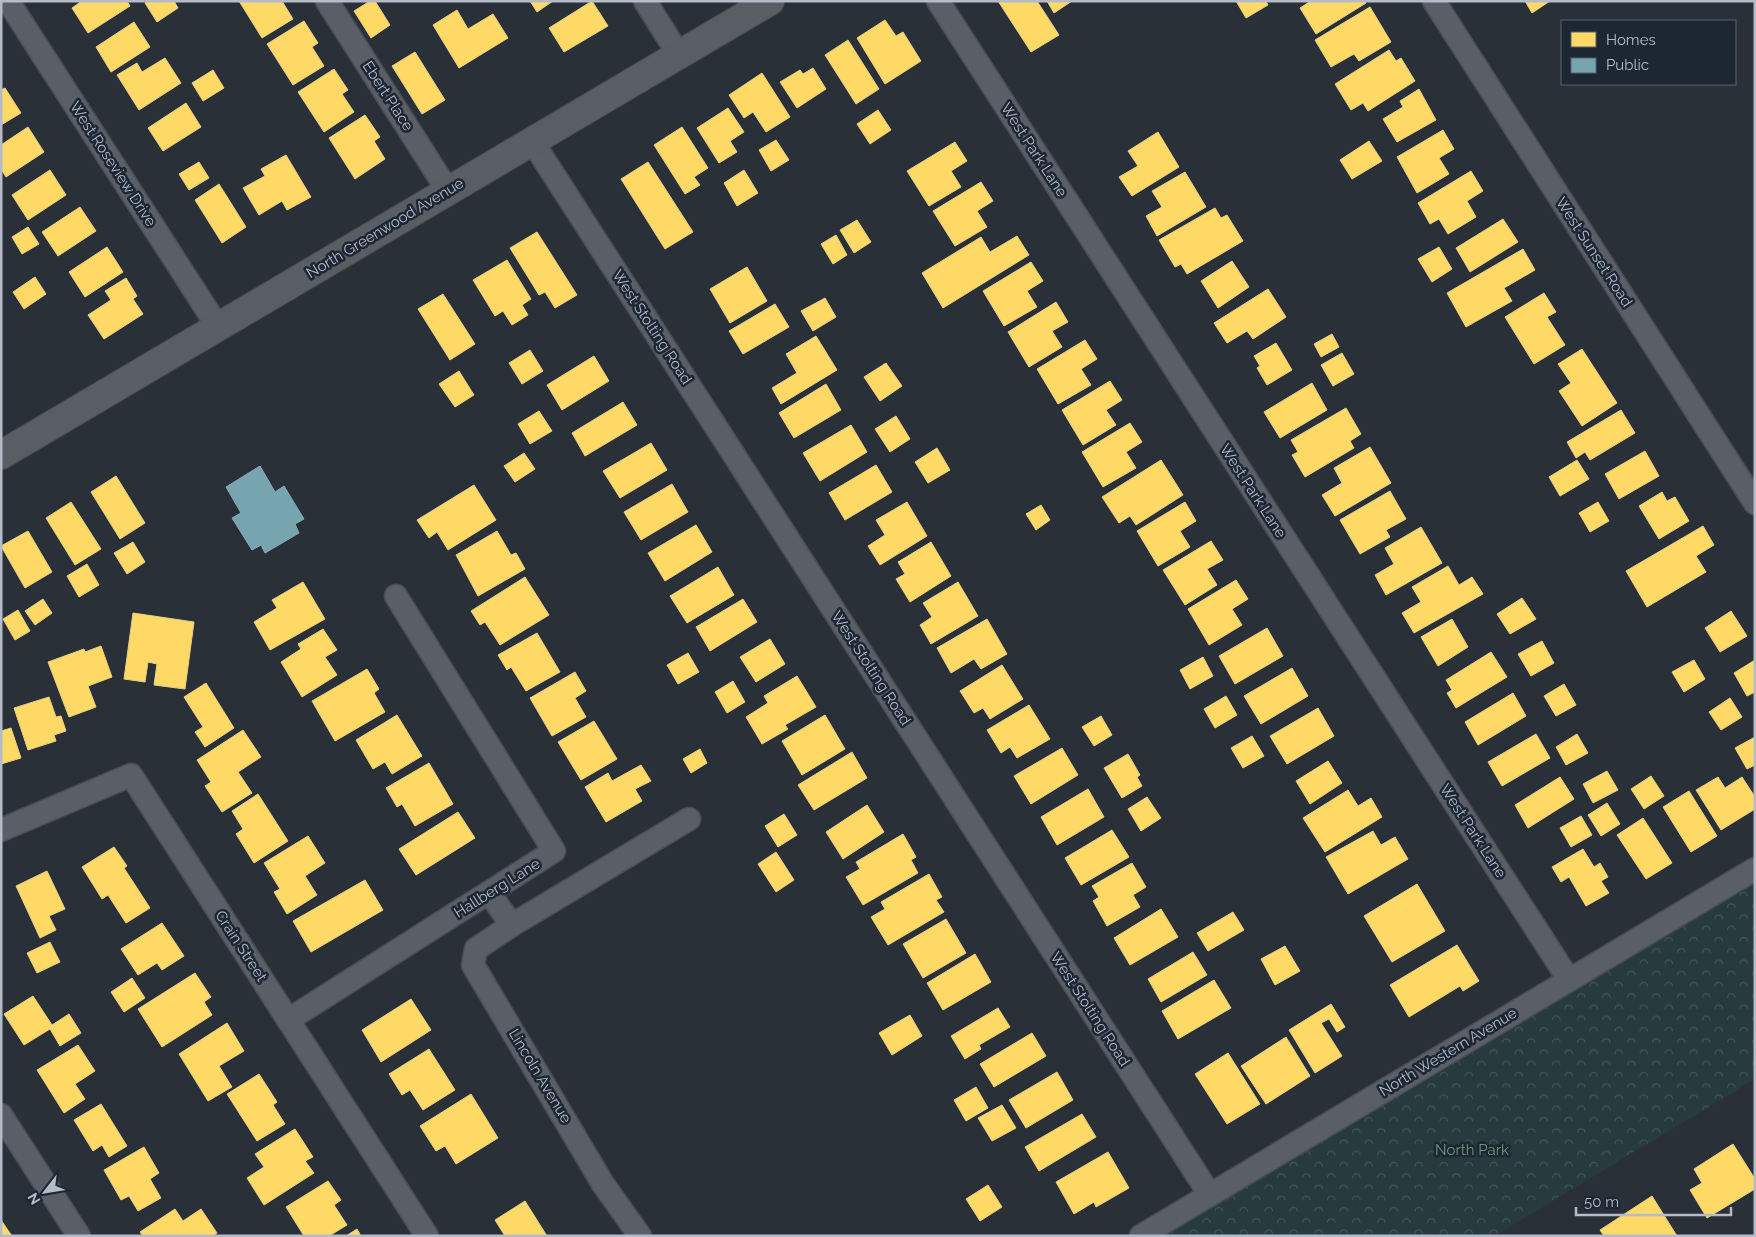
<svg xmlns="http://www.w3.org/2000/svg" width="1756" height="1237" font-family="Raleway,sans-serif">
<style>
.forest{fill:url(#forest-crowns)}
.homes{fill:#ffd966;stroke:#e8d084}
.public{fill:#76a5af;stroke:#89acb7}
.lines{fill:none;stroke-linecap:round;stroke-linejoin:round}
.street-casing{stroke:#484c53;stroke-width:25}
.secondary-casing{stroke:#484c53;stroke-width:30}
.street{stroke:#5a5e66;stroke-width:22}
.secondary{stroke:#595d64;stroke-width:28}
.labels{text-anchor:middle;stroke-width:5;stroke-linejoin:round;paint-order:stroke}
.street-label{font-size:15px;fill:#b4bcc9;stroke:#1d2633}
.park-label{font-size:15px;fill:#6b9a76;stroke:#1d2633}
</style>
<defs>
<pattern id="forest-crowns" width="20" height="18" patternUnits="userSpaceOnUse" patternTransform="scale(1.25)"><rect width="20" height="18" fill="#273a3e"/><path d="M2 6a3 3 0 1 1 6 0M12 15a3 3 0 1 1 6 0" fill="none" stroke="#445559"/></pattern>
</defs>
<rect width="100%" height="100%" fill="#2a3038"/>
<!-- forest -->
<path class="forest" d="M1755,882V1079L1494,1236H1163Z"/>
<!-- homes -->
<g class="homes">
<path d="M82,1H127L130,6L88,33L72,8Z"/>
<path d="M148,1H174L178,8L157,22L145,3Z"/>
<path d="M239,1H282L293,19L262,38Z"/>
<path d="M370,1H375L390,25L371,38L354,11Z"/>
<path d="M530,1H553L537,12Z"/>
<path d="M592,1L608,26L564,52L549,28Z"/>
<path d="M998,1H1037L1059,35L1031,52Z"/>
<path d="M1047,1H1072L1054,13Z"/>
<path d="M1236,1H1266L1268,5L1246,18Z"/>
<path d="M1311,1H1365L1366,3L1316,34L1300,8Z"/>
<path d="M1525,1H1550L1532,13Z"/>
<path d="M1370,7L1391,42L1359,61L1354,54L1331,67L1315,40Z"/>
<path d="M457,10L468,29L493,14L508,38L459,68L433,25Z"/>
<path d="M885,20L896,36L903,32L921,61L885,84L857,38Z"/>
<path d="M304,21L318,43L312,47L324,66L293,85L267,44Z"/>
<path d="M134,22L150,47L111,72L96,47Z"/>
<path d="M848,40L879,89L856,104L825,55Z"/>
<path d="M1389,50L1396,61L1401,58L1415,81L1368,111L1363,103L1351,110L1335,84Z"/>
<path d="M415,52L445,100L422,114L392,66Z"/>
<path d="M165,58L181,83L139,110L117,75L137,63L142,72Z"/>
<path d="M813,68L826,89L797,108L780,82L800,70L803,74Z"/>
<path d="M334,69L348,90L342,94L354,112L324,132L298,92Z"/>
<path d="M213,70L224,88L203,101L192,83Z"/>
<path d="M762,73L790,117L766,132L753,112L744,118L729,95Z"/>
<path d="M5,88L21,113L1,125V90Z"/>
<path d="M1419,89L1436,120L1397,142L1383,119L1403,107L1400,101Z"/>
<path d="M186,103L201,127L163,151L148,128Z"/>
<path d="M728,108L744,132L730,141L737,152L719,163L697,128Z"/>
<path d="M878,110L891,130L870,144L857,124Z"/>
<path d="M365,115L380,137L374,141L385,159L355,179L329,138Z"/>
<path d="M28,127L44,152L6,177L1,169V145Z"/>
<path d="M682,127L708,168L694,177L700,185L685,194L654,145Z"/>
<path d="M1443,130L1454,149L1439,158L1449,174L1417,193L1397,157Z"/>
<path d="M1158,132L1179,167L1132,196L1119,177L1138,166L1128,151Z"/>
<path d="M776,140L789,160L771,171L759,150Z"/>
<path d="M1369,141L1382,161L1352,179L1340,160Z"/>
<path d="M955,142L967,161L951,171L961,187L929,206L907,171Z"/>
<path d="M286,155L311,197L287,210L282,201L259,215L243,188L265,176L261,169Z"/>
<path d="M199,162L209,178L189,190L179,174Z"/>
<path d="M648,162L693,232L665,249L621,179Z"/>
<path d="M50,170L66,195L28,220L12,195Z"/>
<path d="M744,170L758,193L737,206L724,183Z"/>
<path d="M1471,171L1483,191L1467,201L1476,217L1448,234L1439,219L1430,224L1418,203Z"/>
<path d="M1185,172L1206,207L1157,236L1146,216L1162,207L1152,191Z"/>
<path d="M981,182L993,201L977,211L987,227L955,246L933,211Z"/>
<path d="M219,184L246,227L222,243L195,200Z"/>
<path d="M80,207L96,231L58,256L42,232Z"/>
<path d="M1215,208L1221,218L1227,215L1243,241L1187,274L1181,264L1175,267L1159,240Z"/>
<path d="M1503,219L1518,242L1470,272L1456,248Z"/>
<path d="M857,220L871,242L854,253L840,230Z"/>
<path d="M28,227L39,244L22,254L12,237Z"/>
<path d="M537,232L577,295L555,308L545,292L539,295L510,248Z"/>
<path d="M836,235L847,255L833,264L821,244Z"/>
<path d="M1017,236L1029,255L943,308L922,273L981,237L990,252Z"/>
<path d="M107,247L123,272L85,297L69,272Z"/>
<path d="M1439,247L1452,269L1432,282L1418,259Z"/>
<path d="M1523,249L1535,270L1504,288L1512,301L1466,327L1447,293Z"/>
<path d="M507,260L531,299L522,305L528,315L512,325L503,311L495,316L473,280Z"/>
<path d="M1232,261L1249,287L1218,308L1201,281Z"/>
<path d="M1031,262L1043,281L1027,291L1037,307L1004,326L983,291Z"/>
<path d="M747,267L767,301L730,323L710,289Z"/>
<path d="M35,277L46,294L24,309L13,292Z"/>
<path d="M126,278L137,296L133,299L143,314L104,339L88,315L111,300L105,291Z"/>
<path d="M1268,289L1286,317L1253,339L1247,331L1227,343L1214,323Z"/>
<path d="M1544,293L1556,312L1547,317L1565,345L1534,364L1505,317Z"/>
<path d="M443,294L475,344L450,360L418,309Z"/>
<path d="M825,298L836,317L813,331L801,311Z"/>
<path d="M1056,302L1068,322L1052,331L1062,347L1029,367L1008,332Z"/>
<path d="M775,304L789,327L743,354L729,331Z"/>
<path d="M1332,334L1339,347L1321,357L1314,344Z"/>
<path d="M816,336L837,370L781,404L772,388L797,373L786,354Z"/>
<path d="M1085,340L1097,359L1081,369L1091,385L1058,404L1037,369Z"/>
<path d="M1276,343L1292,370L1267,385L1257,368L1260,366L1254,356Z"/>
<path d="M1582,349L1617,403L1582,426L1559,391L1571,383L1558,364Z"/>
<path d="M530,350L543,371L522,384L509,363Z"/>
<path d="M1342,353L1354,374L1333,386L1321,365Z"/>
<path d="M594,356L609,381L562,410L547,385Z"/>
<path d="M886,363L902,386L880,401L864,377Z"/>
<path d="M459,371L474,395L455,407L439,384Z"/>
<path d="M1110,381L1122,400L1106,410L1116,425L1083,445L1062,410Z"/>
<path d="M1312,383L1327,410L1280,438L1264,412Z"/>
<path d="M826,384L841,410L794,438L779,413Z"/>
<path d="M623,402L637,425L585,456L572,433Z"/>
<path d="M1346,408L1361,434L1350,441L1354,448L1305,477L1292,455L1298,452L1291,440Z"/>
<path d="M1621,410L1635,433L1590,460L1585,452L1576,458L1567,442Z"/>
<path d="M539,411L552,431L530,444L518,424Z"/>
<path d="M896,416L910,439L890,452L875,429Z"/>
<path d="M1130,423L1142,442L1126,452L1136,468L1103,487L1082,452Z"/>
<path d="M851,425L867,452L820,481L803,453Z"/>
<path d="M651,443L667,470L620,498L603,471Z"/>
<path d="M1370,447L1391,483L1335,516L1322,495L1342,483L1334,468Z"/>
<path d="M937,448L950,470L928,483L915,462Z"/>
<path d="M1645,451L1659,476L1619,499L1605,474Z"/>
<path d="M524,453L535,469L515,482L504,466Z"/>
<path d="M1161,460L1183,495L1136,525L1130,516L1119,523L1102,497Z"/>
<path d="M1577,460L1589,479L1560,496L1549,477Z"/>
<path d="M876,465L892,492L845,520L829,493Z"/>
<path d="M116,476L145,523L120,539L91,492Z"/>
<path d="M672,484L688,512L641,540L624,512Z"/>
<path d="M474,485L496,520L448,550L437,532L429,538L417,520Z"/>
<path d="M1390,491L1406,519L1386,530L1390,537L1360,554L1340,520Z"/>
<path d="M1662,492L1667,501L1675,497L1689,521L1659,539L1639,506Z"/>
<path d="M71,502L101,549L75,565L46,518Z"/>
<path d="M907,502L927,536L880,565L868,546L885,535L876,520Z"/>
<path d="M1185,502L1196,521L1180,531L1190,547L1158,566L1137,531Z"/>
<path d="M1598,502L1609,521L1590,532L1579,513Z"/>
<path d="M1041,505L1050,520L1036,530L1026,514Z"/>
<path d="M696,525L712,552L665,581L648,553Z"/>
<path d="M1703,526L1714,545L1696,556L1706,572L1647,607L1626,571Z"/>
<path d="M1421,527L1442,563L1386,595L1375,575L1394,564L1385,548Z"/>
<path d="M28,531L52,572L25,588L1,546Z"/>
<path d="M497,531L511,555L516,553L525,569L478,596L456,555Z"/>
<path d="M1211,541L1223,560L1207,569L1217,585L1185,605L1163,570Z"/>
<path d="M133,542L145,562L127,574L114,553Z"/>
<path d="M931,542L951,576L910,602L896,579L905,574L898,562Z"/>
<path d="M87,564L99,585L79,597L67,576Z"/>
<path d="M1448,566L1459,585L1472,577L1483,594L1414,633L1402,613L1421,602L1412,587Z"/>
<path d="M718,567L734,595L687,623L670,596Z"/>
<path d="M525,577L549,615L500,645L485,622L480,625L471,611Z"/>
<path d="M1236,580L1248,599L1232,609L1242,625L1209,645L1188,609Z"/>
<path d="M303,582L325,619L270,650L254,622L277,608L272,600Z"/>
<path d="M958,582L978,616L931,644L920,625L932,617L923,603Z"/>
<path d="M1522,598L1536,619L1510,634L1497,614Z"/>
<path d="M43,599L52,613L35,625L25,611Z"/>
<path d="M743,599L757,622L710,651L696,627Z"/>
<path d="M18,610L30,631L15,640L3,619Z"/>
<path d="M1731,611L1747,636L1720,652L1705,628Z"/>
<path d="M133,613L194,622L185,689L154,685L157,664L148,662L145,682L124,679Z"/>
<path d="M987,619L1007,654L981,669L974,659L951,673L937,648Z"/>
<path d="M1452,619L1468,647L1438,666L1421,637Z"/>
<path d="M1267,628L1283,656L1235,684L1219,656Z"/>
<path d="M323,629L337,650L325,657L337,675L302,697L281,662L301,649L298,644Z"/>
<path d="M537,633L560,672L526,691L511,667L507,670L498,655Z"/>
<path d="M770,639L785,664L756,682L740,657Z"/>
<path d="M1542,641L1554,663L1531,676L1518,654Z"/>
<path d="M101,646L112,677L88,686L96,707L69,717L48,662L84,649L85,652Z"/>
<path d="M1491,652L1507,677L1456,708L1447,693L1452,690L1446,680Z"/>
<path d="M688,653L699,672L678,684L667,665Z"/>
<path d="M1203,657L1213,676L1190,689L1180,670Z"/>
<path d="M1694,660L1705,679L1684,692L1672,672Z"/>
<path d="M1755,660V692L1747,696L1734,673Z"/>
<path d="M1002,665L1023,699L990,719L983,708L974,713L960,691Z"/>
<path d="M1292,668L1308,696L1261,724L1244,696Z"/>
<path d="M367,669L379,689L374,693L385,712L335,741L312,701Z"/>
<path d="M575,672L586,691L575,698L586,717L552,736L530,698Z"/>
<path d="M797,676L816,707L785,725L788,729L762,744L746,717L768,703L764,696Z"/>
<path d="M733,681L745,702L727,713L715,692Z"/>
<path d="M206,683L234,728L205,747L195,732L203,727L184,697Z"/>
<path d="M1564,684L1576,705L1556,716L1544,696Z"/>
<path d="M1513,693L1526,716L1478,745L1465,722Z"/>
<path d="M1226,696L1237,715L1215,728L1204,709Z"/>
<path d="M49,697L56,717L61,716L66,731L54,735L56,741L28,750L14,708Z"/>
<path d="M1730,698L1742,717L1721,730L1709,712Z"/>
<path d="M1029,705L1050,739L1017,758L1010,747L1001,753L987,730Z"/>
<path d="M1318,708L1334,736L1287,764L1270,736Z"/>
<path d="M397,715L422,756L392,774L385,762L373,769L356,740Z"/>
<path d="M825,715L845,749L802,775L782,741Z"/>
<path d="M1101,716L1112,735L1094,746L1082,727Z"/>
<path d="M594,721L617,759L581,780L558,742Z"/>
<path d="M11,728L21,758L1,764V731Z"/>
<path d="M243,730L261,757L238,772L252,793L222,812L205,786L211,782L197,760Z"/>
<path d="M1536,734L1550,758L1502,786L1488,762Z"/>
<path d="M1577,734L1588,753L1566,765L1556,747Z"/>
<path d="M1252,736L1264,756L1243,768L1231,748Z"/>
<path d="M1755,737V765L1747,769L1735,748Z"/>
<path d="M1062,748L1078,775L1031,804L1014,776Z"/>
<path d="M700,749L707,763L691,773L683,759Z"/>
<path d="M852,752L867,778L814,810L798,785Z"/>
<path d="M1128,754L1140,775L1137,777L1142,786L1122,798L1104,768Z"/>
<path d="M1328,761L1342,783L1310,804L1296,781Z"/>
<path d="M429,763L453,804L415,826L402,804L397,807L386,788Z"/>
<path d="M641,765L651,781L635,789L642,801L606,822L585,787L608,773L612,781Z"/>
<path d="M1607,771L1618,790L1593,803L1583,784Z"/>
<path d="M1651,776L1664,796L1644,809L1631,789Z"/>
<path d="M1560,777L1574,799L1528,828L1515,805Z"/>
<path d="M1718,777L1725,788L1742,777L1755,797V809L1721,830L1696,790Z"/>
<path d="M1088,789L1104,817L1057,845L1041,817Z"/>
<path d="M1348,790L1358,806L1371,798L1382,817L1325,852L1303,818Z"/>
<path d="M1689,791L1717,836L1691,852L1663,807Z"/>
<path d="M258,794L288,841L254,863L236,834L243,829L232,811Z"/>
<path d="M1147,797L1161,818L1141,831L1128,809Z"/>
<path d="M1607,803L1620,824L1601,836L1588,815Z"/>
<path d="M867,805L884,832L843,859L826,832Z"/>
<path d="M458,812L475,838L416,875L399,849Z"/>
<path d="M784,814L797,835L778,847L765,826Z"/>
<path d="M1581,816L1592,835L1571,847L1560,828Z"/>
<path d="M1643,818L1672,863L1646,879L1617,835Z"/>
<path d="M1112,830L1129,857L1081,885L1065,858Z"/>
<path d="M1373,831L1381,845L1395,837L1408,859L1348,894L1326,857Z"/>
<path d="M903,834L916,857L911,860L918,873L863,905L846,877L860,869L856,862Z"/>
<path d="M308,836L325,863L305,876L317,895L287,914L274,892L280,889L264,863Z"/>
<path d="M114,847L127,866L124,868L150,908L126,923L108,895L102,899L82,867Z"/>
<path d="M1583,849L1594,867L1600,863L1608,877L1601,881L1609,893L1586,906L1569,877L1561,882L1552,867Z"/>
<path d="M776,852L794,880L776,892L758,864Z"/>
<path d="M1132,863L1146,887L1133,895L1140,907L1107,926L1093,901L1099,897L1092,886Z"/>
<path d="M47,871L65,909L49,916L56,930L40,938L16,886Z"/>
<path d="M929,874L942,897L936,900L944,912L888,945L871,917L885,909L881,902Z"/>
<path d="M365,880L383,910L311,952L293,921Z"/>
<path d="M1417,884L1445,931L1392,962L1364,916Z"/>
<path d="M1161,909L1178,937L1130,965L1114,938Z"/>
<path d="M1233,912L1244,930L1208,951L1197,933Z"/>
<path d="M946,919L966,953L923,978L903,944Z"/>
<path d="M162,923L184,956L162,970L157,963L138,975L121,949Z"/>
<path d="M50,942L60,962L37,973L27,953Z"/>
<path d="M1457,945L1479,981L1463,991L1460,986L1409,1017L1390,985Z"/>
<path d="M1285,946L1300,971L1275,985L1261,959Z"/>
<path d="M1193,952L1207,975L1161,1002L1148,979Z"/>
<path d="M975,954L991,982L943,1010L927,983Z"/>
<path d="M195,973L211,997L204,1002L212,1015L162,1047L138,1009Z"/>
<path d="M132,978L145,998L124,1012L111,992Z"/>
<path d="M1214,980L1231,1008L1178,1039L1162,1011Z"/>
<path d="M33,996L52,1025L69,1014L81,1033L60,1046L50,1029L24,1045L4,1014Z"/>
<path d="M411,999L431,1030L381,1062L362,1030Z"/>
<path d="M1331,1004L1345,1027L1337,1032L1329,1019L1321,1023L1342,1056L1315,1073L1289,1030Z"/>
<path d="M998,1008L1010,1027L979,1045L981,1049L965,1059L951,1036Z"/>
<path d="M910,1015L922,1036L892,1055L879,1033Z"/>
<path d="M227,1023L244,1051L219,1066L232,1087L208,1101L179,1054Z"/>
<path d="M1032,1033L1046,1056L994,1087L980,1064Z"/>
<path d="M1286,1037L1310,1076L1266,1104L1241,1066Z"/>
<path d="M78,1045L95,1071L75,1084L85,1099L64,1113L37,1070Z"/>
<path d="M429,1049L455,1090L423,1110L410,1090L402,1095L389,1074Z"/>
<path d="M1228,1053L1260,1104L1227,1124L1195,1074Z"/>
<path d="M1057,1072L1073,1100L1026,1128L1009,1100Z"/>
<path d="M259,1074L277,1102L273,1105L285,1124L257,1141L227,1094Z"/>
<path d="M976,1087L988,1108L966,1121L954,1100Z"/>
<path d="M471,1094L498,1138L456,1164L445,1146L436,1151L420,1126Z"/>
<path d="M101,1104L127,1146L109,1157L102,1145L93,1151L74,1120Z"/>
<path d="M1002,1105L1016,1128L992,1141L978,1118Z"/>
<path d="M1082,1114L1096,1137L1039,1171L1025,1147Z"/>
<path d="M295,1129L313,1157L305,1161L314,1173L264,1205L247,1178L264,1167L255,1154Z"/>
<path d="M1733,1144L1755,1179V1189L1707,1218L1690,1190L1702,1183L1694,1169Z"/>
<path d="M144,1147L159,1173L150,1179L161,1198L138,1211L129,1196L121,1200L104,1170Z"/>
<path d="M1108,1152L1129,1188L1096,1207L1094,1202L1074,1214L1056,1182Z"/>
<path d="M328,1181L341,1200L334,1205L347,1225L329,1236H304L286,1207Z"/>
<path d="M988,1185L1002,1207L980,1221L966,1199Z"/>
<path d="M1652,1196L1677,1236H1604L1600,1230Z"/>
<path d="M525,1201L547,1236H505L495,1220Z"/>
<path d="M175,1209L183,1221L201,1209L217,1233L213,1236H143L140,1232Z"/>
<path d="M1,1220L12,1236H1Z"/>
<path d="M357,1229L361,1236H346Z"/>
</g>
<!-- public -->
<path class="public" d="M260,466L275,492L284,486L304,519L295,524L299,533L265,553L261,545L252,550L232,518L241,513L226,487Z"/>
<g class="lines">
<defs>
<g id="street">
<path d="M8,1L218,327"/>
<path d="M327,1L448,191"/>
<path d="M645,1L679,55"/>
<path d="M938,1L1569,980"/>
<path d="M1434,1L1755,503"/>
<path d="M532,141L1210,1195"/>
<path d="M1,830L131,775L427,1236"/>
<path d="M489,893L512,925"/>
<path d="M288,1020L554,851L396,596"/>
<path d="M1,1115L79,1236"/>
<path d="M640,1236L603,1184L473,965L476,949L512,925L689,819"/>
<path d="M1141,1236L1755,869"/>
</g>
<path id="secondary" d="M1,455L770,1"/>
</defs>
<!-- street casing -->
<use href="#street" class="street-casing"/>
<!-- secondary casing -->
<use href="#secondary" class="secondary-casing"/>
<!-- street -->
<use href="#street" class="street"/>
<!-- secondary -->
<use href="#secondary" class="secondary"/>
</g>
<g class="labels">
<!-- street labels -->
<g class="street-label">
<text transform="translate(388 96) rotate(57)" y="5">Ebert Place</text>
<text transform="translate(1034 150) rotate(57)" y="5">West Park Lane</text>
<text transform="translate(113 164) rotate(57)" y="5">West Roseview Drive</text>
<text transform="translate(385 228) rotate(-31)" y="5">North Greenwood Avenue</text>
<text transform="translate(1594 252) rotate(57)" y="5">West Sunset Road</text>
<text transform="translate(652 327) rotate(57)" y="5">West Stolting Road</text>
<text transform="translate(1253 491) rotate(57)" y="5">West Park Lane</text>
<text transform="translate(871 668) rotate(57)" y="5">West Stolting Road</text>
<text transform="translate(1473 831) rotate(57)" y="5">West Park Lane</text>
<text transform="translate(497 888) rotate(-32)" y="5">Hallberg Lane</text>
<text transform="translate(241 946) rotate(57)" y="5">Crain Street</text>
<text transform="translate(1090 1009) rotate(57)" y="5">West Stolting Road</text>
<text transform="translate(1448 1052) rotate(-31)" y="5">North Western Avenue</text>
<text transform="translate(540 1076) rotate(59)" y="5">Lincoln Avenue</text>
</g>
<!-- park labels -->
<g class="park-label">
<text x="1472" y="1155">North Park</text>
</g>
</g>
<!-- border -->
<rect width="1756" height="1237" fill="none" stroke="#b4bcc9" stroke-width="5"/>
<!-- legend -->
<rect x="1561" y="20" width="175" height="65" fill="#1d2633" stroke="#59626f"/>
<rect x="1571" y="32" width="25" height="15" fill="#ffd966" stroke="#59626f"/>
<text x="1606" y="45" font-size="15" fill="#b4bcc9">Homes</text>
<rect x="1571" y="58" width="25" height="15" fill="#76a5af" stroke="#59626f"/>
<text x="1606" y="70" font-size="15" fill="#b4bcc9">Public</text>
<!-- north arrow -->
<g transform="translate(45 1192) rotate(239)" stroke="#1d2633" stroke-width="4" paint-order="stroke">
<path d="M0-4L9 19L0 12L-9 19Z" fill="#b4bcc9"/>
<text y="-8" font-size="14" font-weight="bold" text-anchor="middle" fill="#b4bcc9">N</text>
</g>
<!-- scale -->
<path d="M1576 1207v8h155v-8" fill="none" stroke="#b4bcc9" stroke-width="2.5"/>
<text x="1584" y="1207" font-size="15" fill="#b4bcc9" stroke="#1d2633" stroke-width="4" paint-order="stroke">50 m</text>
</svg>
